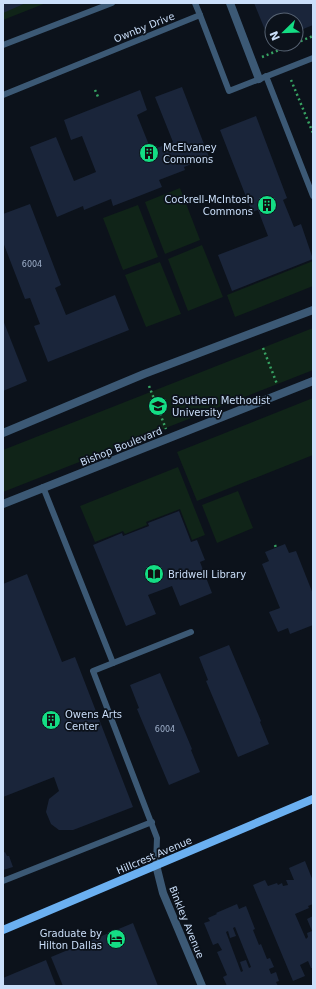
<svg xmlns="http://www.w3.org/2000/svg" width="316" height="989" font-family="'DejaVu Sans',sans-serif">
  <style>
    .green { fill: #102418 }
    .building { fill: #1a253a; fill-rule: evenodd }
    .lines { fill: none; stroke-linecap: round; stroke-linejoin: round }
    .path { stroke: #37a262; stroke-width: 2.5; stroke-dasharray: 2 3; stroke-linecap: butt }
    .lane { stroke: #3c5975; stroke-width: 6 }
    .street { stroke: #3c5975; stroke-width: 8 }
    .secondary { stroke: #6bb0f1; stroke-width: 8 }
    .labels { text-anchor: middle; stroke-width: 3.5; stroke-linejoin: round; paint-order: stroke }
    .number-label { font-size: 8px; fill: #9fb0ca }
    .street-label { font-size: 10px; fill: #cbdffa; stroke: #0c121b }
    .poi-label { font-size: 10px; fill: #cbdffa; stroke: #0c121b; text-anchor: start }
  </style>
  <rect width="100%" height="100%" fill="#0c121b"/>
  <g class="green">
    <path d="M3,3H46L3,20Z"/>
    <path d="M180,188L200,240L165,254L145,202Z"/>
    <path d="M138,205L158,257L123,270L103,218Z"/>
    <path d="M202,245L223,297L188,311L168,259Z"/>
    <path d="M313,261V286L235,317L227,295Z"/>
    <path d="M160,262L181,314L146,327L125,275Z"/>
    <path d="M313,328V370L3,492V450Z"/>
    <path d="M313,398V455L197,501L177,452Z"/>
    <path d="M178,467L205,535L192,540L180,509L146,522L147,525L125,534L123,531L95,542L80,506Z"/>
    <path d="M238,491L253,528L217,543L202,505Z"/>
  </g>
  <g class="building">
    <path d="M3,3H26L3,13Z"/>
    <path d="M254,3H313V25L296,32V20H272V41L270,42Z"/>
    <path d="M182,87L209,157L184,167L185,170L159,180L162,187L139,196L113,206L111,199L84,210L83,206L57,217L30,147L56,137L74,181L96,172L82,136L71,140L64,120L140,90L147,110L137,115L151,150L173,142L155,97Z"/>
    <path d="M256,116L287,198L283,200L294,227L301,224L313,259L232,291L218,255L268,236L258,210L252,212L220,130Z"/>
    <path d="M30,204L61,285L55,288L66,315L115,295L129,330L48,362L34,326L40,324L30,298L25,299L3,242V214Z"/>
    <path d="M3,320L27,381L3,391Z"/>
    <path d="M179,511L191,542L197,540L205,560L200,562L212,593L180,606L172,586L148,595L156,614L126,626L93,545L122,533L123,536L149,526L148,523Z"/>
    <path d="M285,544L289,553L296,551L313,594V625L290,634L288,628L278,632L269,612L280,608L262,564L269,561L265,552Z"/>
    <path d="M27,574L62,662L75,657L133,807L73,830H59L51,824L46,812L49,799L59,791L54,777L3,797V584Z"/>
    <path d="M229,645L261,721L260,722L269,744L238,757L206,681L208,680L199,657Z"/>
    <path d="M160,673L192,749L191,750L200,772L169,785L137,709L139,708L130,685Z"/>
    <path d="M5,852L7,856H9L13,867L3,870V853Z"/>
    <path d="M305,861L313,881V904L308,906L309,908L295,914L306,939L308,937L307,933L312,931L307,919L313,916V968H311L308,961L300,965L305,976L293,981L253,885L265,880L268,886L277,883L278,885L282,883L283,886L288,885L286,880H294L289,868Z"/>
    <path d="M237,904L239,909L246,906L255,929L253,930L259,945L261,944L267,959L270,958L274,967L269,969L271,974L276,972L279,981L276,982L278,986H227L223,977L227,975L217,952L222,950L218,943L213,945L204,923L210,921L208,918L217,914L216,913ZM235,927L251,967L249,968L246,960L240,962L243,971L241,972L226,932L228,931L230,938L236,936L233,928Z"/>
    <path d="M133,923L158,986H63L51,957Z"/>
    <path d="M46,960L56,986H3V978Z"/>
  </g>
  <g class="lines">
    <g class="path">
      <path d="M296,43L313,36"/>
      <path d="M262,57L294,44"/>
      <path d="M291,80L313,133"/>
      <path d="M95,90L99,99"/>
      <path d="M263,348L277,384"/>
      <path d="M149,386L166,429"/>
      <path d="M275,545L276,548"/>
    </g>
    <g class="lane">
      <path d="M195,3L200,15"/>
      <path d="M3,45L112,3"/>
      <path d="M266,76L313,196"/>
      <path d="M3,95L200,15L229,91L313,58"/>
      <path d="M43,487L113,663"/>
      <path d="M156,865L157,838L93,671L191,632"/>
      <path d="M3,881L152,822"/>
    </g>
    <g class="street">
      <path d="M230,3L259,79"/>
      <path d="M3,433L144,374L313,310"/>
      <path d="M3,504L313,381"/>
      <path d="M156,865L163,893L202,986"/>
    </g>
    <path class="secondary" d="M3,930L313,799"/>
  </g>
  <defs>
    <symbol id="building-disc" viewBox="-11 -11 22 22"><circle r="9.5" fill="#14dd84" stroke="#0c121b"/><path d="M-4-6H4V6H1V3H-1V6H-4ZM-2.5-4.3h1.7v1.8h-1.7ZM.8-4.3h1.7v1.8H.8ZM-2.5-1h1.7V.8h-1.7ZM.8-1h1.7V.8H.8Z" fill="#111"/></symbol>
    <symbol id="university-disc" viewBox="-11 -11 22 22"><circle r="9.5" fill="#14dd84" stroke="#0c121b"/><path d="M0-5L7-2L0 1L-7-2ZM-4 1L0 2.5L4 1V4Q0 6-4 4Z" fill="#111"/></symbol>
    <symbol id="library-disc" viewBox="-11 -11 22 22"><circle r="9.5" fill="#14dd84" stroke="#0c121b"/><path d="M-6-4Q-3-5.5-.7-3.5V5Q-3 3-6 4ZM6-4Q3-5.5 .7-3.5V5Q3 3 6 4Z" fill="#111"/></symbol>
    <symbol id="hotel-disc" viewBox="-11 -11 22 22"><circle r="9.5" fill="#14dd84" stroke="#0c121b"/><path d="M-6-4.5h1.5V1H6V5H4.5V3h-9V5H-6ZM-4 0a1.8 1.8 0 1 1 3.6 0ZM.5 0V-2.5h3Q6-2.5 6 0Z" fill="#111"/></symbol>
  </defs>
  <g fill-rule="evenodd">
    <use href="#building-disc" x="138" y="142" width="22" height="22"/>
    <use href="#building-disc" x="256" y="194" width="22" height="22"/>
    <use href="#university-disc" x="147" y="395" width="22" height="22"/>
    <use href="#library-disc" x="143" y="563" width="22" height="22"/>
    <use href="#building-disc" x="40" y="709" width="22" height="22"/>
    <use href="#hotel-disc" x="105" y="928" width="22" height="22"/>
  </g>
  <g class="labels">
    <g class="number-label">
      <text x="32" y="267">6004</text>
      <text x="165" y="732">6004</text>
    </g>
    <g class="street-label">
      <text transform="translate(144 27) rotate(-22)" y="4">Ownby Drive</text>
      <text transform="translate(121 446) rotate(-22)" y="4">Bishop Boulevard</text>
      <text transform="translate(154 855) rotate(-23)" y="4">Hillcrest Avenue</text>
      <text transform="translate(187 922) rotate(68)" y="4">Binkley Avenue</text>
    </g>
    <g class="poi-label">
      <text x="163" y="151">McElvaney<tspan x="163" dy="12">Commons</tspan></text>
      <text x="253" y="203" text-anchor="end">Cockrell-McIntosh<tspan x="253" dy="12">Commons</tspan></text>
      <text x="172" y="404">Southern Methodist<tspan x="172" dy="12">University</tspan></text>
      <text x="168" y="578">Bridwell Library</text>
      <text x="65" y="718">Owens Arts<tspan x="65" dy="12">Center</tspan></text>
      <text x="102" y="937" text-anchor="end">Graduate by<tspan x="102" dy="12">Hilton Dallas</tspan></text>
    </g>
  </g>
  <rect width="316" height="989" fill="none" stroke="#cbdffa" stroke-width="8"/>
  <g transform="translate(284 32) rotate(247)"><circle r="19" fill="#0c121b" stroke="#586474"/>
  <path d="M0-3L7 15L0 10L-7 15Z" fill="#14dd84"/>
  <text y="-6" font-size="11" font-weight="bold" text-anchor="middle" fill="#cbdffa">N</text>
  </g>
</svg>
